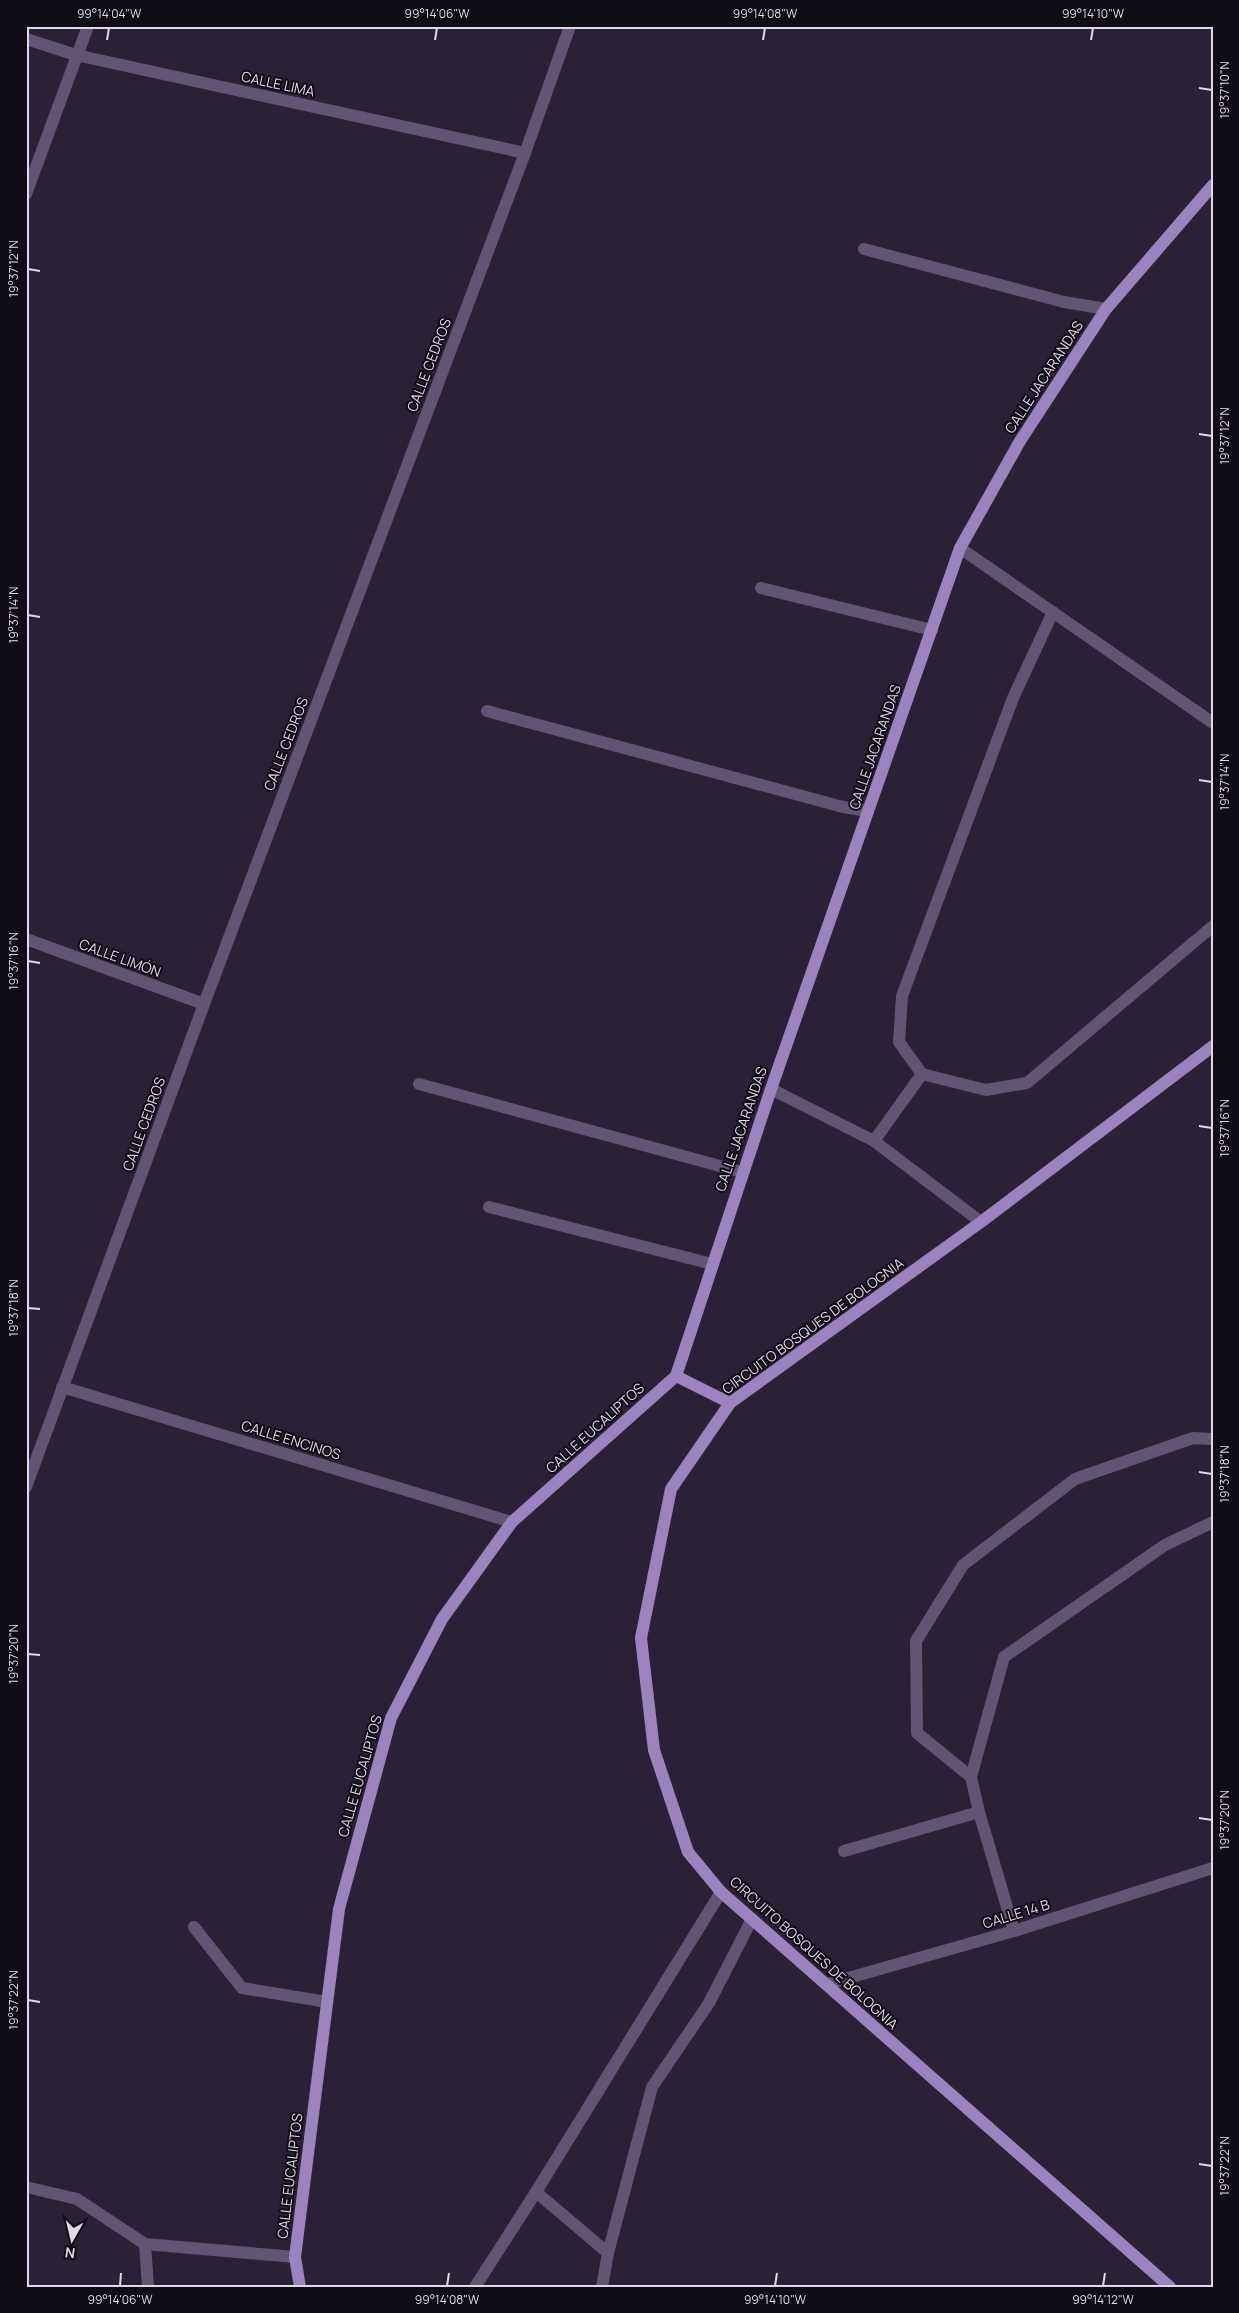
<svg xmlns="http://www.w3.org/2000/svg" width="1239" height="2313" font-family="Manrope,sans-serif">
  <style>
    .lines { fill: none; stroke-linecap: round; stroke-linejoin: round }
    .minor { stroke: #615573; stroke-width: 12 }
    .major { stroke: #9c83c0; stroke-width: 12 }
    .ticks { fill: none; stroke: #dfdae9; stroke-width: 2 }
    .labels { text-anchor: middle; stroke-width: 4; stroke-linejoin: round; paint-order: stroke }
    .street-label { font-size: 14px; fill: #dfdae9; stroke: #110d17 }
    .neatline { fill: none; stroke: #dfdae9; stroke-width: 2 }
    .ticks-label { font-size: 12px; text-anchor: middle; fill: #dfdae9 }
  </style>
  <rect width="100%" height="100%" fill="#2a2137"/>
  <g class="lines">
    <g class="minor">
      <path d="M26,39L76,55L525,153"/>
      <path d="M26,194L88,26"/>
      <path d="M864,249L1064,302L1106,309"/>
      <path d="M960,548L1213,723"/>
      <path d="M761,588L932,630"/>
      <path d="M1053,612L1013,698L902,996L899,1042L922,1074L986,1090L1027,1083L1213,926"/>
      <path d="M487,711L843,807L868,811"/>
      <path d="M26,939L204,1004"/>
      <path d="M419,1084L742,1172"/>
      <path d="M771,1089L874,1141L981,1222"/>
      <path d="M874,1141L922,1074"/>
      <path d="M489,1207L712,1264"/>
      <path d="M62,1387L512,1522"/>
      <path d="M26,1487L204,1004L525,153L570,26"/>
      <path d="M971,1777L917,1733L916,1641L963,1565L1075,1479L1193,1438L1213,1439"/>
      <path d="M844,1851L979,1812"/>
      <path d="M194,1927L242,1988L327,2002"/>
      <path d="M1014,1931L979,1812L971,1777L1004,1657L1165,1545L1213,1522"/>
      <path d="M827,1984L1014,1931L1213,1868"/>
      <path d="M26,2187L77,2199L145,2244L295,2257"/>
      <path d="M536,2192L608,2253"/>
      <path d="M145,2244L148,2287"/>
      <path d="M475,2287L536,2192L721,1892"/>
      <path d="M602,2287L608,2253L652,2087L709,2003L752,1919"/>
    </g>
    <g class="major">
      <path d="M676,1376L771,1089L960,548L1020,441L1106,309L1213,185"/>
      <path d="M676,1376L730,1403"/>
      <path d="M300,2287L295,2257L339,1909L391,1718L442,1619L512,1522L676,1376"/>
      <path d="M1170,2287L721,1892L688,1852L654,1750L641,1638L671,1489L730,1403L981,1222L1213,1046"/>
    </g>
  </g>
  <path class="ticks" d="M107,40L109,28M435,40L437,28M763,40L765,28M1091,40L1093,28M1199,88L1212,90M28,269L40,271M1199,434L1212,436M28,615L40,617M1199,780L1212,782M28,961L40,963M1199,1126L1212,1128M28,1308L40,1309M1199,1472L1212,1474M28,1654L40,1655M1199,1818L1212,1820M28,2000L40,2002M1199,2164L1212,2166M120,2286L121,2273M447,2286L449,2273M775,2286L777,2273M1103,2286L1105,2273"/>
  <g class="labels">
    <g class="street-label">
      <text transform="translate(278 84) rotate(12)" y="5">CALLE LIMA</text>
      <text transform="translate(429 365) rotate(-69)" y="5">CALLE CEDROS</text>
      <text transform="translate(1044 377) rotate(-57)" y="5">CALLE JACARANDAS</text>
      <text transform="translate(286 744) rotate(-69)" y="5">CALLE CEDROS</text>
      <text transform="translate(875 747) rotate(-71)" y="5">CALLE JACARANDAS</text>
      <text transform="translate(120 958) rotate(20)" y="5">CALLE LIMÓN</text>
      <text transform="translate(144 1124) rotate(-70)" y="5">CALLE CEDROS</text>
      <text transform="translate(741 1129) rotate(-71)" y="5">CALLE JACARANDAS</text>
      <text transform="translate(813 1326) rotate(-36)" y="5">CIRCUITO BOSQUES DE BOLOGNIA</text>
      <text transform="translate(595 1428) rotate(-42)" y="5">CALLE EUCALIPTOS</text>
      <text transform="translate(291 1440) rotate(17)" y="5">CALLE ENCINOS</text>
      <text transform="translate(360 1776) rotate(-74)" y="5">CALLE EUCALIPTOS</text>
      <text transform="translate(1016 1914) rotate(-17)" y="5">CALLE 14 B</text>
      <text transform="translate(814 1953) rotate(42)" y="5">CIRCUITO BOSQUES DE BOLOGNIA</text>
      <text transform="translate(290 2176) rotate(-83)" y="5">CALLE EUCALIPTOS</text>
    </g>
  </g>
  <rect width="1239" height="2313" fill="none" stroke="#110d17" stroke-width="55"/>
  <g transform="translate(72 2240) rotate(188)" stroke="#110d17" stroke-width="4" paint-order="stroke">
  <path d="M0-4L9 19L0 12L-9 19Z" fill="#dfdae9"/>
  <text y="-8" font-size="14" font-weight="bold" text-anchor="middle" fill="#dfdae9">N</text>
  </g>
  <rect x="28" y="28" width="1184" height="2258" class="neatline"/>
  <g class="ticks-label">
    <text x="109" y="18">99°14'04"W</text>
    <text x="437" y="18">99°14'06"W</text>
    <text x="765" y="18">99°14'08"W</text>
    <text x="1093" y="18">99°14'10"W</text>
    <text transform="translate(1225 90) rotate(-90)" y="4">19°37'10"N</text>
    <text transform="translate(14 269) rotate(-90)" y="4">19°37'12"N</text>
    <text transform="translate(1225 436) rotate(-90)" y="4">19°37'12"N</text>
    <text transform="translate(14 615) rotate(-90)" y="4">19°37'14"N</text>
    <text transform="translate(1225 782) rotate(-90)" y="4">19°37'14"N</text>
    <text transform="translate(14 961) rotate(-90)" y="4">19°37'16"N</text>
    <text transform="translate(1225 1128) rotate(-90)" y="4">19°37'16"N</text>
    <text transform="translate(14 1308) rotate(-90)" y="4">19°37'18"N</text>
    <text transform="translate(1225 1474) rotate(-90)" y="4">19°37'18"N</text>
    <text transform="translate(14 1654) rotate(-90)" y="4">19°37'20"N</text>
    <text transform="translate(1225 1820) rotate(-90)" y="4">19°37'20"N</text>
    <text transform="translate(14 2000) rotate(-90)" y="4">19°37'22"N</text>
    <text transform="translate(1225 2166) rotate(-90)" y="4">19°37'22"N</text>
    <text x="120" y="2304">99°14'06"W</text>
    <text x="447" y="2304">99°14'08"W</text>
    <text x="775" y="2304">99°14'10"W</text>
    <text x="1103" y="2304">99°14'12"W</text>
  </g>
</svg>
